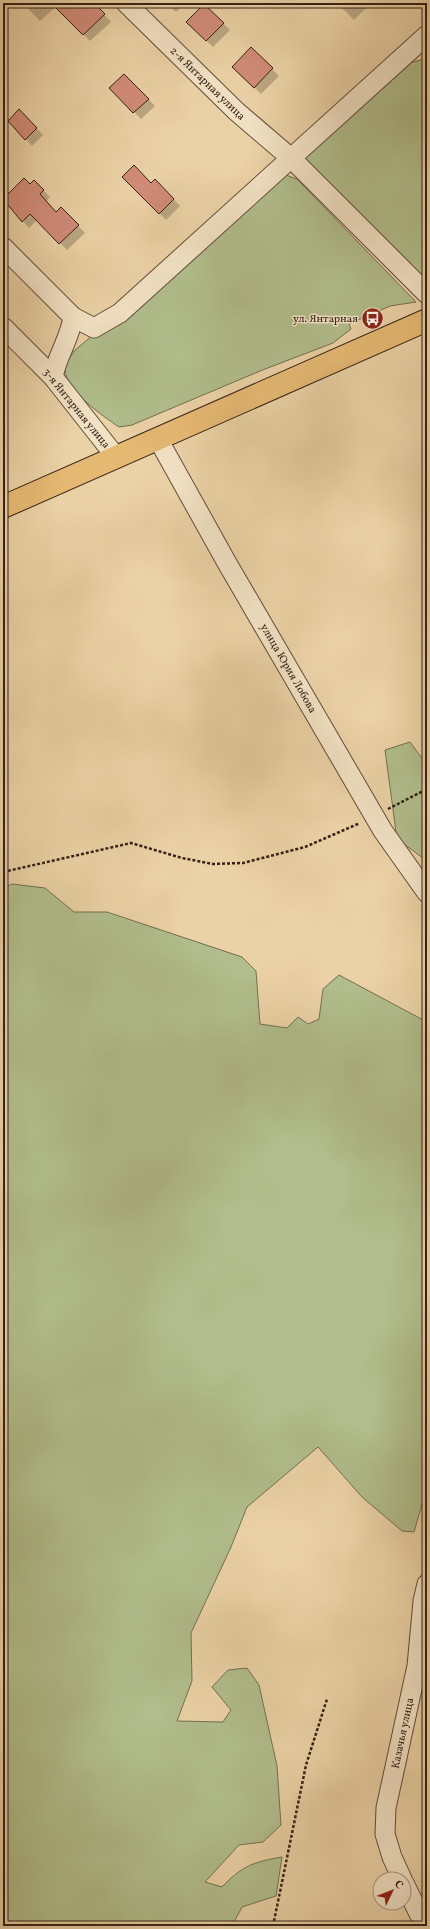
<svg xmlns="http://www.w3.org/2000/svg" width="430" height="1929" font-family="Vollkorn,serif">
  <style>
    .green { fill: #b1bd8c; stroke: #736f52 }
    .shadow { fill: #0003 }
    .building { fill: #d28c79; stroke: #352117 }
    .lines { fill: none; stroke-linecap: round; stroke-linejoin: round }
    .minor-casing { stroke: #624d3b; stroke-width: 21 }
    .major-casing { stroke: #352117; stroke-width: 24 }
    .path { stroke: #352117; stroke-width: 2.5; stroke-dasharray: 3 2; stroke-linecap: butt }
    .minor { stroke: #f2e2c5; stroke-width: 19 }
    .major { stroke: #e6b973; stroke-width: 22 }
    .labels { text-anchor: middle; stroke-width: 3; stroke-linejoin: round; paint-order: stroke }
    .street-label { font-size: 11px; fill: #352117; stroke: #f2e2c5 }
    .poi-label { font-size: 11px; fill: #352117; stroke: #f2e2c5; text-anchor: end }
  </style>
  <rect width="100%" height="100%" fill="#ebd2a6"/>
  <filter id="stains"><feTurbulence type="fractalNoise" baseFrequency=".005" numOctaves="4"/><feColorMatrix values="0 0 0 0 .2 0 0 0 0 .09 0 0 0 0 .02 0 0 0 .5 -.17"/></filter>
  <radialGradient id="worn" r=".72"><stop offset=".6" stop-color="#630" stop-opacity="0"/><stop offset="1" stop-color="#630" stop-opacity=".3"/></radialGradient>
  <g class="green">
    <path d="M427,58V285L302,159L410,63Z"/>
    <path d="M283,174L297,179L416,302L390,306L349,324L351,329L333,343L260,371L132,425L119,427C103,416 66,391 65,370C65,365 71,356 74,351Z"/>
    <path d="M410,742L427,765V861L397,839L385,750Z"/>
    <path d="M12,884L45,888L74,912H107L242,957L256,971L260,1024L287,1028L298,1017L308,1024L319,1019L323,989L339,975L427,1022V1487L414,1532L402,1531L362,1497L318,1447L247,1507L231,1547L191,1633L192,1681L177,1721L223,1722L231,1710L212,1687L228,1670L247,1668L259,1685L277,1766L281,1825L263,1842L239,1845L205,1882L222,1887C242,1866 253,1862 282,1857L276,1896L242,1907L232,1926H182L172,1922L170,1926H3V888Z"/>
  </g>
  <g class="shadow">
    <path d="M23,3H60L40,21Z"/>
    <path d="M73,3H93L111,22L90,41L63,13Z"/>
    <path d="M166,3H185L176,12Z"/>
    <path d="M337,3H371L354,20Z"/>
    <path d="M204,5L230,30L213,47L187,22Z"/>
    <path d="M251,48L279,76L261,94L233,67Z"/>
    <path d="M124,75L155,106L141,119L111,88Z"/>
    <path d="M26,117L43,135L32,146L10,121Z"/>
    <path d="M124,177L151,184L155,180L180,206L166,220Z"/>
    <path d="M34,181L50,197L46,202L56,213L61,208L85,233L67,250L37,220L29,228L23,221L30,186Z"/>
  </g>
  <g class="building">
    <path d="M51,3H94L105,14L83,35Z"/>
    <path d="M204,4L224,23L206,41L186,22Z"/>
    <path d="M251,47L273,68L254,88L232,67Z"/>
    <path d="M124,74L149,99L133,113L109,88Z"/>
    <path d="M19,109L37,128L25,140L8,121Z"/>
    <path d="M134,165L151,183L155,179L174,199L159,214L122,177Z"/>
    <path d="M24,178L30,184L34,180L44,190L40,194L56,212L61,207L79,225L59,244L30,214L22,222L3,199Z"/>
  </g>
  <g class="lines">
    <defs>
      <g id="minor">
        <path d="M126,3L236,111L292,159L427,294"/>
        <path d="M3,247L73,317L94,328L120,313L427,35"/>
        <path d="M3,327L53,377L116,457"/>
        <path d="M53,377C57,355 70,339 73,317"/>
        <path d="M158,439L227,563L383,831L427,893"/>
        <path d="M402,1879L392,1857L385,1834L386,1808L417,1666L423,1601L427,1584"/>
        <path d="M404,1883L425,1926"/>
      </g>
      <path id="major" d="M3,507L427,320"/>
    </defs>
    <use href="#minor" class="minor-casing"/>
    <use href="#major" class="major-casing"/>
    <g class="path">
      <path d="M388,809L427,789"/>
      <path d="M3,872L131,843L182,858L213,864L243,863L305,847L360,823"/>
      <path d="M273,1926L306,1765L327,1699"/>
    </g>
    <use href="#minor" class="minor"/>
    <use href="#major" class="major"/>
  </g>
  <defs>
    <symbol id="bus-disc" viewBox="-11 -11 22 22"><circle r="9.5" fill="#8f2418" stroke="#f2e2c5"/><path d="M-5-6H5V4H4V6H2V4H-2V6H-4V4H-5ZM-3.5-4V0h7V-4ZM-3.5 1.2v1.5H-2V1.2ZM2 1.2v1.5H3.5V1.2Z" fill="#fff"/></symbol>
  </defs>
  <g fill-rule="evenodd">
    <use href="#bus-disc" x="360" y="306" width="25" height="25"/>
  </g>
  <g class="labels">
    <g class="street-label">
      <text transform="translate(208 83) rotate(44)" y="4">2-я Янтарная улица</text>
      <text transform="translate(77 408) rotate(51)" y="4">3-я Янтарная улица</text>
      <text transform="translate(289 668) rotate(60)" y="4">улица Юрия Лобова</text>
      <text transform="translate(402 1733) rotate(-78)" y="4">Казачья улица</text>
    </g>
    <g class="poi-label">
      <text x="358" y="322">ул. Янтарная</text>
    </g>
  </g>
  <rect width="430" height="1929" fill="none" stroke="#ebd2a6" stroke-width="16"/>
  <rect x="4" y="4" width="422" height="1921" fill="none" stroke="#352117" stroke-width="2"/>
  <rect x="8" y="8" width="414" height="1913" fill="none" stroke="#352117"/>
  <g transform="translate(392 1891) rotate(47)"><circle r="19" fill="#f2e2c5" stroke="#a6957f"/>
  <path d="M0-3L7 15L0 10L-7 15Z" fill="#8f2418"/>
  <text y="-6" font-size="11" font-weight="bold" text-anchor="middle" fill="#352117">С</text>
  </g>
  <rect width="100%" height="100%" filter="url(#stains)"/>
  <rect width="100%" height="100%" fill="url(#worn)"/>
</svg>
